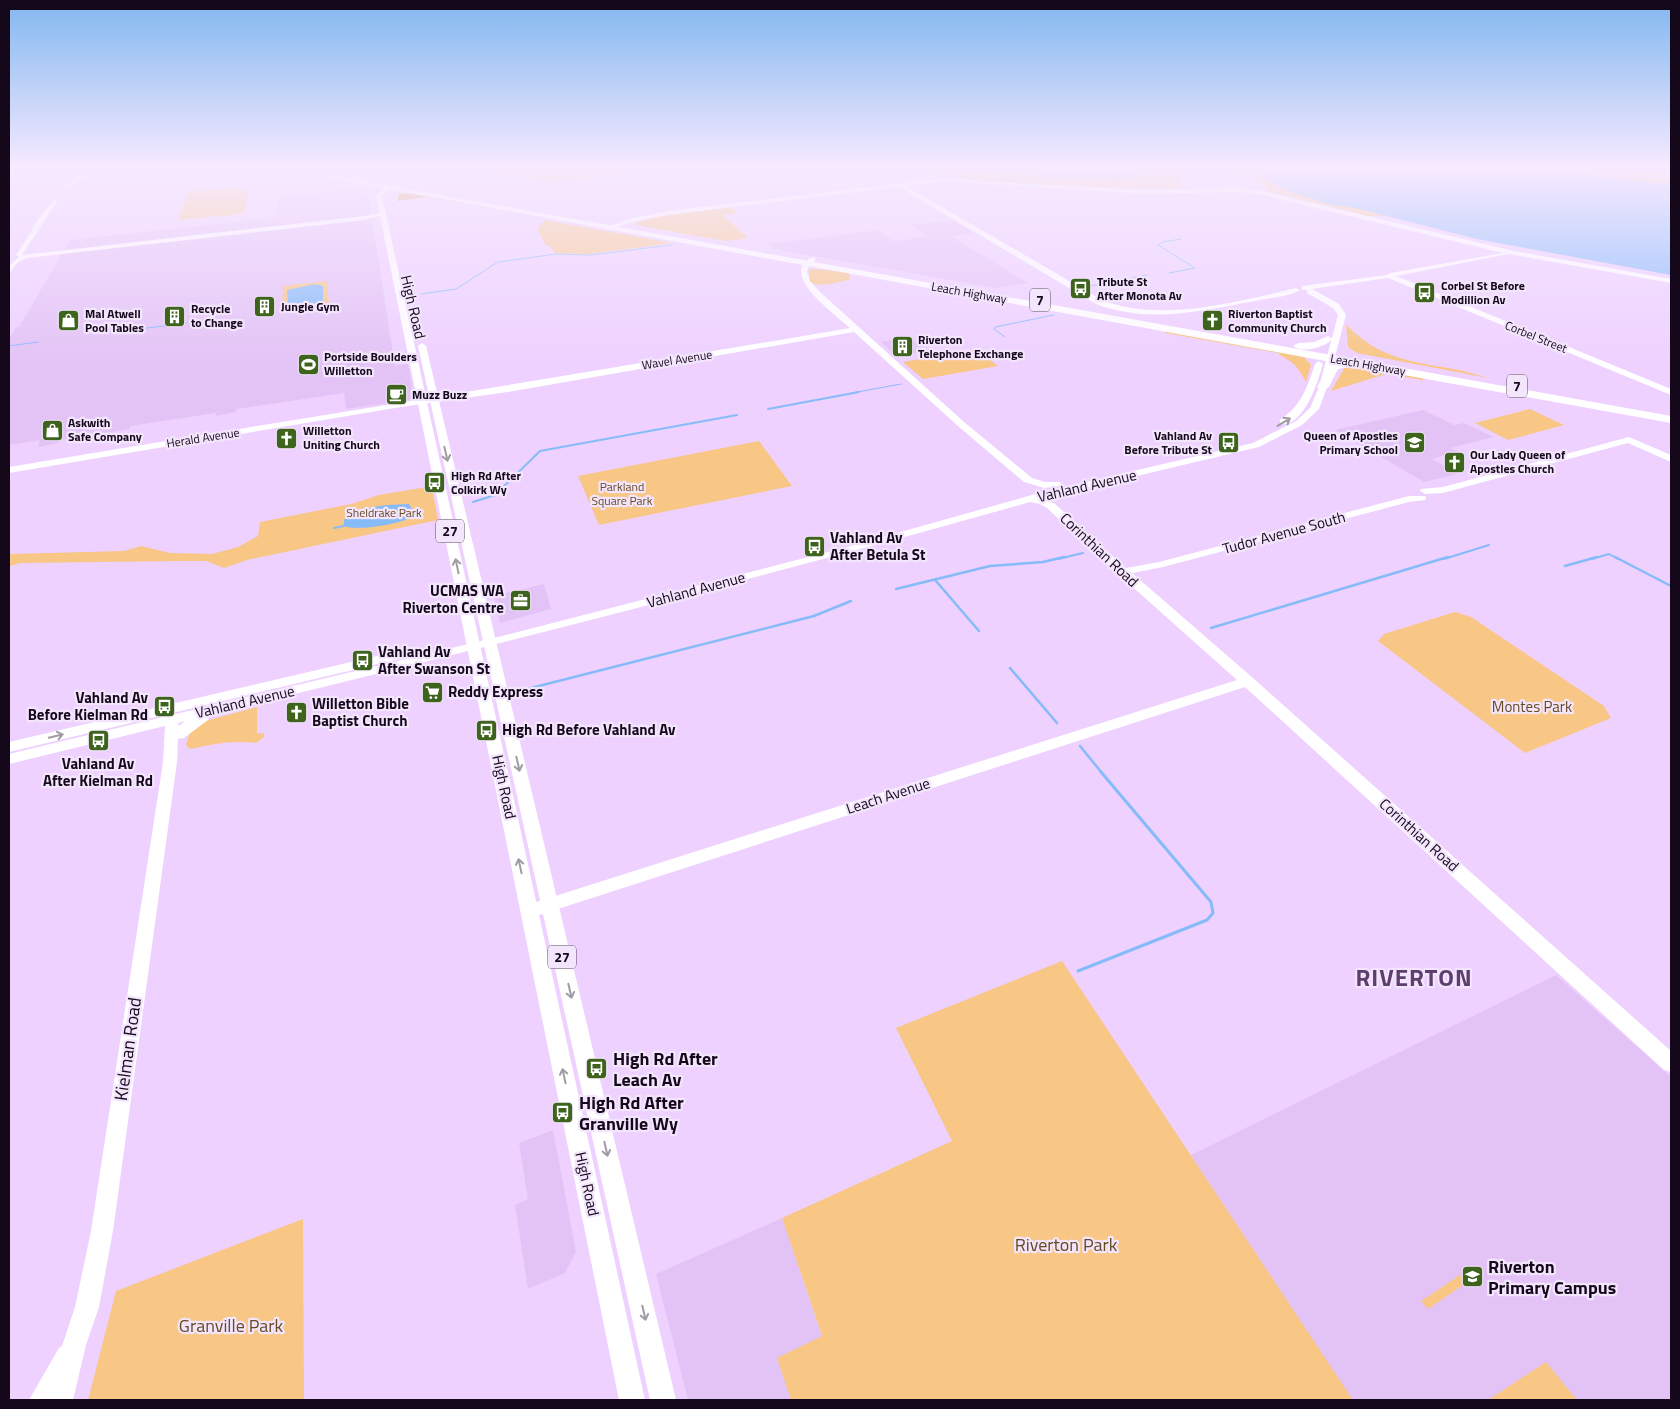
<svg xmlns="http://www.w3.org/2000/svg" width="1680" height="1409" font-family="'Titillium Web',sans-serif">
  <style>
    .built { fill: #e3c3f6 }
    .green { fill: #f8c685 }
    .forest { fill: #d29230 }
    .water { fill: #86bbfa }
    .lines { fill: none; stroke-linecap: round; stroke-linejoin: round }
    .stream-far3 { stroke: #86bbfa; stroke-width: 1 }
    .stream-far2 { stroke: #86bbfa; stroke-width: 2 }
    .stream-far1 { stroke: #86bbfa; stroke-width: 2.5 }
    .stream { stroke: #86bbfa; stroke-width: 3 }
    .secondary { fill: #fff; fill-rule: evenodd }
    .primary { fill: #fff; fill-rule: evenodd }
    .highway { fill: #fff; fill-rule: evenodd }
    .oneway { stroke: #a19ca4 }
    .labels { text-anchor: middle; stroke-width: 4.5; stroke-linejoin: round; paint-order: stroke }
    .far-poi-label { font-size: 12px; font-weight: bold; fill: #15081b; stroke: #f3e5fc; text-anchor: start }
    .far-street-label { font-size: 12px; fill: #15081b; stroke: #f3e5fc }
    .far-park-label { font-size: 12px; fill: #654a24; stroke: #f3e5fc }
    .shield { fill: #f3e5fc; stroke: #584a5e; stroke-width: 1 }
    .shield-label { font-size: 14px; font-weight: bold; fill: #15081b }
    .street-label { font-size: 15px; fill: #15081b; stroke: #f3e5fc }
    .poi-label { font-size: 15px; font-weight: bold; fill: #15081b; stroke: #f3e5fc; text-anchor: start }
    .park-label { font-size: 15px; fill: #654a24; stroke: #f3e5fc }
    .near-street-label { font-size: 18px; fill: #15081b; stroke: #f3e5fc }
    .near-poi-label { font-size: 18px; font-weight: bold; fill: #15081b; stroke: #f3e5fc; text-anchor: start }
    .near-park-label { font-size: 18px; fill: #654a24; stroke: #f3e5fc }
    .near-district-label { font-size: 24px; font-weight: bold; letter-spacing: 1px; fill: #5e3e6e; stroke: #f3e5fc }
  </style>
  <rect width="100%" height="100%" fill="#eed1ff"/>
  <g class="built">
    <path d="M360,189L369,200L395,366L408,364L414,397L409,400L346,409L344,393L237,409L236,412L216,416V413L130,426L129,429L60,440L58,443L38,447L40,440L9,445V339L16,327H19L70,240L274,218L279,197Z"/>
    <path d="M953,220L975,233L953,236L948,234L1028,283L996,288L774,249L768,244L877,230L894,241L938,235L928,236L911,225Z"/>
    <path d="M910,337L927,351L897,357L881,342Z"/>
    <path d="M1423,410L1454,425L1464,423L1493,437L1451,448L1458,452L1432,459L1458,474L1424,482L1335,430Z"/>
    <path d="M544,584L551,609L500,623L494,596Z"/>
    <path d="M1556,975L1671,1077V1400H1353L1191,1155Z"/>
    <path d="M553,1130L576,1252L565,1273L528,1289L515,1205L528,1199L519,1143Z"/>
    <path d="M782,1218L822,1337L778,1358L791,1400H688L656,1274Z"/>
  </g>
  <g class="green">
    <path d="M464,166H618L626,174L550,182L471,170Z"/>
    <path d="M914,166L1046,175L1043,176L1054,177L1131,178L1153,166H1245L1261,173L1267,180L1328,204L1355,208L1386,216H1367L1271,192L1251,176L1242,173L1205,169L1184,173L1178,188C1130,189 1082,187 1034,184C992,181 953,181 914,166Z"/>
    <path d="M1562,166H1614L1671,175V183H1652L1567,172Z"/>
    <path d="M231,188L248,191L245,211L239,214L178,220L188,192Z"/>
    <path d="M731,207L737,213L723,215L748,238L725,241L636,225L638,222L655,217Z"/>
    <path d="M545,220L672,243L588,254L555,253L551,247L546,245L537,229Z"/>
    <path d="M815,269L847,272L850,276L849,280C837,282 820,288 810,282L809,270Z"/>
    <path d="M327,281L329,305L282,312L283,286Z"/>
    <path d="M1346,324C1388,370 1436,360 1488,378L1357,353L1348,347Z"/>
    <path d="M1167,329L1301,354L1311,365L1306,382C1302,375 1296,364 1288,360C1284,357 1282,357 1278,353L1165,333Z"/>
    <path d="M976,349L998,366L923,379L903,362Z"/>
    <path d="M1353,365L1423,377V380L1386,374L1331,391L1345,367Z"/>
    <path d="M1530,409L1564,425L1508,440L1475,423Z"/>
    <path d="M759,441L792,486L599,525L578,476Z"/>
    <path d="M427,487L433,493L438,520L247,560L224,568L206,561H182L21,563L9,566V554L124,551L141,546L170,553L212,554L238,547L258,536L260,522L351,504L379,495Z"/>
    <path d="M1455,612L1471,617L1604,706L1611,718L1525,753L1378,641L1384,634Z"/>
    <path d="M257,707V734L264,733V737L256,743C233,740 213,744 190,749L186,745L190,731L205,721Z"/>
    <path d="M1062,961L1353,1400H791L777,1358L822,1336L782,1218L952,1141L896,1028Z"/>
    <path d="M303,1219L304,1400H88L116,1291Z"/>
    <path d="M1466,1271L1472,1279L1428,1309L1421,1301Z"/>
    <path d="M1546,1362L1577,1400H1488Z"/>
  </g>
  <path class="forest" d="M405,193L422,196L544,217L426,197L397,201L399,194Z"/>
  <g class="water">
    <path d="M926,166H1153L1131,178L1116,179L1047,177L1043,175Z"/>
    <path d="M1245,166H1562L1567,172L1652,183H1671V275L1477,239L1355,208L1328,204L1283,189L1267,180L1261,173Z"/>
    <path d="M315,284L323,286V301C314,307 298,310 288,305L287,290Z"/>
    <path d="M409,504L413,511C411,514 408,518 405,520C392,525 356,531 344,526V520C360,505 389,505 409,504Z"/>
  </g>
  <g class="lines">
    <g class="stream-far3">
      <path d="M1169,273L1195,268L1158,245L1163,242L1181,239"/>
      <path d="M1085,287L1147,275"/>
      <path d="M421,294L456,289L498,262L556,254L590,255L671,245"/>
      <path d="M116,332L187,323"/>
      <path d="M1005,337L994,329L995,327L1054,315"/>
      <path d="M9,346L38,342"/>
      <path d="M852,393L901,384"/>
    </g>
    <g class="stream-far2">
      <path d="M768,409L859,392"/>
      <path d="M473,502L495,495L540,451L737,415"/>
      <path d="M334,528L344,526"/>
      <path d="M1058,559L1083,553"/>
      <path d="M1444,559L1489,545"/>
      <path d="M1592,559L1609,554L1618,559"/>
    </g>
    <g class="stream-far1">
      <path d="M1615,557L1671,586"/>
      <path d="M1565,566L1597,557"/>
      <path d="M936,581L979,631"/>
      <path d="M896,589L990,566L1043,562L1064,557"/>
      <path d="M1211,628L1448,557"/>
      <path d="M1010,668L1057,723"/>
      <path d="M523,690L814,616L851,601"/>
      <path d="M1080,746L1102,773"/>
    </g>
    <path class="stream" d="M1078,971L1207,920L1213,913L1211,902L1101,772"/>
    <g class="secondary">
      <path d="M91,166H96L92,173L66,188H62V186L88,171Z"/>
      <path d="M904,166H911L943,179L1142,190L1239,188L1258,190L1514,251L1671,279V283L1509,254L1396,276L1671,389V395L1388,278L1312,289L1339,304L1346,315L1327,387L1319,409L1302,425L1259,447L1044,498L1055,504L1126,568L1159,562L1409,496H1425L1426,498L1425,500L1409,502L1163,567L1132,573L1253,678L1671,1051V1072L1664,1070L1245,687L530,918L524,916L521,911L524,906L530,904L1237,680L1118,574L1047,508L1040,504L1030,502C758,579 484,648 209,715L208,720L184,738L178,739L177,762L113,1231L99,1307L86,1345L73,1400H29L59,1348L62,1346L75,1307L91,1231L163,762L165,726L9,764V754L506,635L851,546L1039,493L1253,443L1296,421L1310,408L1319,387L1338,315L1333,308L1307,293V290H1302V286L1387,275L1390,273L1503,253L1258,194L1239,192L1142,194L943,181L906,186L1102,300C1160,323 1236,302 1296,288L1300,290C1289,297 1268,298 1255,301C1201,311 1149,324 1096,304L899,187L668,215L632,222L608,230L605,228L629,219L668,211L935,179ZM185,721L179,726L178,723Z"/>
      <path d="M55,198L58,200L22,255L364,216L384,212L387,214L364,220L27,258L18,262L11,271L9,272V266L19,257L16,255L33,229L32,227Z"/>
      <path d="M813,257L816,259L808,268L807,272L810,281L820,292L964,422L1032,478L1045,482H1060L1061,484L1060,486L1044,488L1024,482L958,426L854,332L508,392L401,407L9,473V467C289,420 570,376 850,328C836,315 776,273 813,257Z"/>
      <path d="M1319,361L1323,364C1318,381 1304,428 1280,424V420C1301,406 1307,388 1315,364Z"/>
      <path d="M1629,437L1671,455V462L1628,443L1443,493L1425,494L1420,491L1421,489L1443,487Z"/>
      <path d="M415,647L420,648L421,651L420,654L9,752V742Z"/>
    </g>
    <g class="primary">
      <path d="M397,184L399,187L385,192L382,196L645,1400H619L376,196L381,190Z"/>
      <path d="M422,343L426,346L676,1400H650L418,346Z"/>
    </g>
    <g class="highway">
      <path d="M264,166H280L1671,416V423L1354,366L1338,369L1329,387L1323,390L1317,387L1330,364L1336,363Z"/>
      <path d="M1328,336L1333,339C1325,347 1303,354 1293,346L1298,343L1314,342Z"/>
    </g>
  </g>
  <defs><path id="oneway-shaft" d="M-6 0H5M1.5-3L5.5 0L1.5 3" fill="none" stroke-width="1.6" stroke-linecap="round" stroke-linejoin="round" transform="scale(1.25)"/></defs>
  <g class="oneway">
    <use href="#oneway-shaft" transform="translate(1284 422) rotate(-31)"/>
    <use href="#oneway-shaft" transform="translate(446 454) rotate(77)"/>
    <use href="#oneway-shaft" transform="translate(457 566) rotate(-102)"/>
    <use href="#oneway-shaft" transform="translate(56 736) rotate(-14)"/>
    <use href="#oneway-shaft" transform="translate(518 764) rotate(77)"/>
    <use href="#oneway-shaft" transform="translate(520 866) rotate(-102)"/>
    <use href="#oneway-shaft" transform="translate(570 991) rotate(77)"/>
    <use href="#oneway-shaft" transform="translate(564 1076) rotate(-102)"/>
    <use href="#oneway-shaft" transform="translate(606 1149) rotate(77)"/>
    <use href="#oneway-shaft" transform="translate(644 1313) rotate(77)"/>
  </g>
  <linearGradient id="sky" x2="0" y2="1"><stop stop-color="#81b7ef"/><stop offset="0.46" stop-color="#f7eaff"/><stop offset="1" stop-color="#f7eaff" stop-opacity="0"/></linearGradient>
  <rect width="1680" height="364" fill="url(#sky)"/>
  <defs>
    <symbol id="bus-square" viewBox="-11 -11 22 22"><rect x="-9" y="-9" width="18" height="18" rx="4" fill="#3d631c" stroke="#f3e5fc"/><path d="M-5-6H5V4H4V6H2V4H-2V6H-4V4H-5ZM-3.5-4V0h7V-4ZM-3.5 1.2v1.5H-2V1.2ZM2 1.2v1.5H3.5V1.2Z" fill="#fff"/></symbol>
    <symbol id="building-square" viewBox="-11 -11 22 22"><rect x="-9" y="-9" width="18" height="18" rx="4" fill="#3d631c" stroke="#f3e5fc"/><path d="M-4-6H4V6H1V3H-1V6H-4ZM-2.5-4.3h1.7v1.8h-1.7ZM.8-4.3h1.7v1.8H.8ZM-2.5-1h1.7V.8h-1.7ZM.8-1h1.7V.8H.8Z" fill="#fff"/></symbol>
    <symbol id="shop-square" viewBox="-11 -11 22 22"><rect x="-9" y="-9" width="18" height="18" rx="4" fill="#3d631c" stroke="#f3e5fc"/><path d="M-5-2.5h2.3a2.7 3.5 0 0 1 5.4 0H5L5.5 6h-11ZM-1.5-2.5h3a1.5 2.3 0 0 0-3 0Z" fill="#fff"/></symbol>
    <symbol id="church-square" viewBox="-11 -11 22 22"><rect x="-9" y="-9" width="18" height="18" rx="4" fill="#3d631c" stroke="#f3e5fc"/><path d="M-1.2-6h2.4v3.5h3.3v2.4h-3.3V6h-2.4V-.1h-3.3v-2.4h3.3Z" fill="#fff"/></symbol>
    <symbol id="stadium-square" viewBox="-11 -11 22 22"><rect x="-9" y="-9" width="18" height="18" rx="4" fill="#3d631c" stroke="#f3e5fc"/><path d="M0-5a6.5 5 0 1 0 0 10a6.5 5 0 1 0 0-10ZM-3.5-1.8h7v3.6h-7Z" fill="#fff"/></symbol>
    <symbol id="cafe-square" viewBox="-11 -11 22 22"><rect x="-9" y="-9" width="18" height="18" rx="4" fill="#3d631c" stroke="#f3e5fc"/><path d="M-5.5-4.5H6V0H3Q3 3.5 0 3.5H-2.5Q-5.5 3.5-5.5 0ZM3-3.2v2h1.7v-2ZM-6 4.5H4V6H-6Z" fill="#fff"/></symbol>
    <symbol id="school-square" viewBox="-11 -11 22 22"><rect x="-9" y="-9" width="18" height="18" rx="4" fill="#3d631c" stroke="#f3e5fc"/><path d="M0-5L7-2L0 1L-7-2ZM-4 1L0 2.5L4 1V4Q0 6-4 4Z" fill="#fff"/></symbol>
    <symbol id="office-square" viewBox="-11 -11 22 22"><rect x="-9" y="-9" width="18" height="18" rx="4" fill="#3d631c" stroke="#f3e5fc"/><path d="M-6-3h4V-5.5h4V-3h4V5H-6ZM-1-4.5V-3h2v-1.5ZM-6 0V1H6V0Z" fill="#fff"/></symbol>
    <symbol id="supermarket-square" viewBox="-11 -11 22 22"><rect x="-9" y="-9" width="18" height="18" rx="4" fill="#3d631c" stroke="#f3e5fc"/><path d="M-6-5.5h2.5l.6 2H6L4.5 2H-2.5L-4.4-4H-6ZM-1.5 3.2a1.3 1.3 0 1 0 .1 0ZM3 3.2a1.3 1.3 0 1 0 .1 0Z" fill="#fff"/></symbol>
  </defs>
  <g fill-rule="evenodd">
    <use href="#bus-square" x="1068" y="276" width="25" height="25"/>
    <use href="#bus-square" x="1412" y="280" width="25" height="25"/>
    <use href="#building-square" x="252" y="294" width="25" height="25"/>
    <use href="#building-square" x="162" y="304" width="25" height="25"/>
    <use href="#shop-square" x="56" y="308" width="25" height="25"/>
    <use href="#church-square" x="1200" y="308" width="25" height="25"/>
    <use href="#building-square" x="890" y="334" width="25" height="25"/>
    <use href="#stadium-square" x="296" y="352" width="25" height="25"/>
    <use href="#cafe-square" x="384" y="382" width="25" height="25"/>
    <use href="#shop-square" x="40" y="418" width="25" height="25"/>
    <use href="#church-square" x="274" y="426" width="25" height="25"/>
    <use href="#bus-square" x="1216" y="430" width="25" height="25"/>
    <use href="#school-square" x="1402" y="430" width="25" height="25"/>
    <use href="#church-square" x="1442" y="450" width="25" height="25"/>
    <use href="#bus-square" x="422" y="470" width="25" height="25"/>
    <use href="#bus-square" x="802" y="534" width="25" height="25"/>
    <use href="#office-square" x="508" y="588" width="25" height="25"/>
    <use href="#bus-square" x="350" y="648" width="25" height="25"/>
    <use href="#supermarket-square" x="420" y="680" width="25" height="25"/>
    <use href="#bus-square" x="152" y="694" width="25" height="25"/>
    <use href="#church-square" x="284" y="700" width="25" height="25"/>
    <use href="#bus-square" x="474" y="718" width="25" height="25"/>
    <use href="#bus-square" x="86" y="728" width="25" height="25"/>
    <use href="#bus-square" x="584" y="1056" width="25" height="25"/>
    <use href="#bus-square" x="550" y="1100" width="25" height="25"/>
    <use href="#school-square" x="1460" y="1264" width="25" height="25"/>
  </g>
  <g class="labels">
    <g class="far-poi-label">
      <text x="1097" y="286">Tribute St<tspan x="1097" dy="14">After Monota Av</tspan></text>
      <text x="1441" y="290">Corbel St Before<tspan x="1441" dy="14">Modillion Av</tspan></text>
      <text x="281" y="311">Jungle Gym</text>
      <text x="191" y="313">Recycle<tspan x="191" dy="14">to Change</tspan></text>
      <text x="85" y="318">Mal Atwell<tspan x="85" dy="14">Pool Tables</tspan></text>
      <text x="1228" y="318">Riverton Baptist<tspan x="1228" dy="14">Community Church</tspan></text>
      <text x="918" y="344">Riverton<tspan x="918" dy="14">Telephone Exchange</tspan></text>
      <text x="324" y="361">Portside Boulders<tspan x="324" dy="14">Willetton</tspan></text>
      <text x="412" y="399">Muzz Buzz</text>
      <text x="68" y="427">Askwith<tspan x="68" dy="14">Safe Company</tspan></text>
      <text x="303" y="435">Willetton<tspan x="303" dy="14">Uniting Church</tspan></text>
      <text x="1212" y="440" text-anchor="end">Vahland Av<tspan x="1212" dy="14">Before Tribute St</tspan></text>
      <text x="1398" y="440" text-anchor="end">Queen of Apostles<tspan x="1398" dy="14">Primary School</tspan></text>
      <text x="1470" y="459">Our Lady Queen of<tspan x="1470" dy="14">Apostles Church</tspan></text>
      <text x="451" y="480">High Rd After<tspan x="451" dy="14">Colkirk Wy</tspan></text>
    </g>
    <g class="far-street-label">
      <text transform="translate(969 293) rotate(10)" y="4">Leach Highway</text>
      <text transform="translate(1536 337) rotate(22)" y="4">Corbel Street</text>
      <text transform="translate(677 360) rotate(-9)" y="4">Wavel Avenue</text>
      <text transform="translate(1368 365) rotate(10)" y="4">Leach Highway</text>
      <text transform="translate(203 438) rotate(-9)" y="4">Herald Avenue</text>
    </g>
    <g class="far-park-label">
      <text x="622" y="491">Parkland<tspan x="622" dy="14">Square Park</tspan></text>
      <text x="384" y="517">Sheldrake Park</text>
    </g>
    <g class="shield">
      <rect x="1030" y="288.5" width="20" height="23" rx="4"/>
      <rect x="1507" y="374.5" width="20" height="23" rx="4"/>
      <rect x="436" y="519.5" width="28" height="23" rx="4"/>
      <rect x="548" y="945.5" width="28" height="23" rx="4"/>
    </g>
    <g class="shield-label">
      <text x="1040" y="305">7</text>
      <text x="1517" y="391">7</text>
      <text x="450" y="536">27</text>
      <text x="562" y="962">27</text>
    </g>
    <g class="street-label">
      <text transform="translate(413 307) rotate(77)" y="5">High Road</text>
      <text transform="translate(1087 486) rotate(-13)" y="5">Vahland Avenue</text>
      <text transform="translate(1284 533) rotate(-15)" y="5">Tudor Avenue South</text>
      <text transform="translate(1099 550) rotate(43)" y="5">Corinthian Road</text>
      <text transform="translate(696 590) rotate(-15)" y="5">Vahland Avenue</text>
      <text transform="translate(245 702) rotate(-13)" y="5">Vahland Avenue</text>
      <text transform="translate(504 787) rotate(78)" y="5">High Road</text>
      <text transform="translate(888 796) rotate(-18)" y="5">Leach Avenue</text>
      <text transform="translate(1419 835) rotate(42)" y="5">Corinthian Road</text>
      <text transform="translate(587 1184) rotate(78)" y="5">High Road</text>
    </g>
    <g class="poi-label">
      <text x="830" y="543">Vahland Av<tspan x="830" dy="17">After Betula St</tspan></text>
      <text x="504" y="596" text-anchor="end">UCMAS WA<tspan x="504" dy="17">Riverton Centre</tspan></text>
      <text x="378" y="657">Vahland Av<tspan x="378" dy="17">After Swanson St</tspan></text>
      <text x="448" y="697">Reddy Express</text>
      <text x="148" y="703" text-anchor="end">Vahland Av<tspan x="148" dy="17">Before Kielman Rd</tspan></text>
      <text x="312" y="709">Willetton Bible<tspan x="312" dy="17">Baptist Church</tspan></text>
      <text x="502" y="735">High Rd Before Vahland Av</text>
      <text x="98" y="769" text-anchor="middle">Vahland Av<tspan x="98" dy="17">After Kielman Rd</tspan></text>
    </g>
    <g class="park-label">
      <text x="1532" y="712">Montes Park</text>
    </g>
    <g class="near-street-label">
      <text transform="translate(128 1049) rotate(-82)" y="6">Kielman Road</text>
    </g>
    <g class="near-poi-label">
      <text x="613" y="1065">High Rd After<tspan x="613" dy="21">Leach Av</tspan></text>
      <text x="579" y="1109">High Rd After<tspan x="579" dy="21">Granville Wy</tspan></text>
      <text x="1488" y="1273">Riverton<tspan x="1488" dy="21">Primary Campus</tspan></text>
    </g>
    <g class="near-park-label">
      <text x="1066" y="1251">Riverton Park</text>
      <text x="231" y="1332">Granville Park</text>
    </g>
    <g class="near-district-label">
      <text x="1414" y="986">RIVERTON</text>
    </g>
  </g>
  <rect width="1680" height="1409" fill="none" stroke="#15081b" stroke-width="20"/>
</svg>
